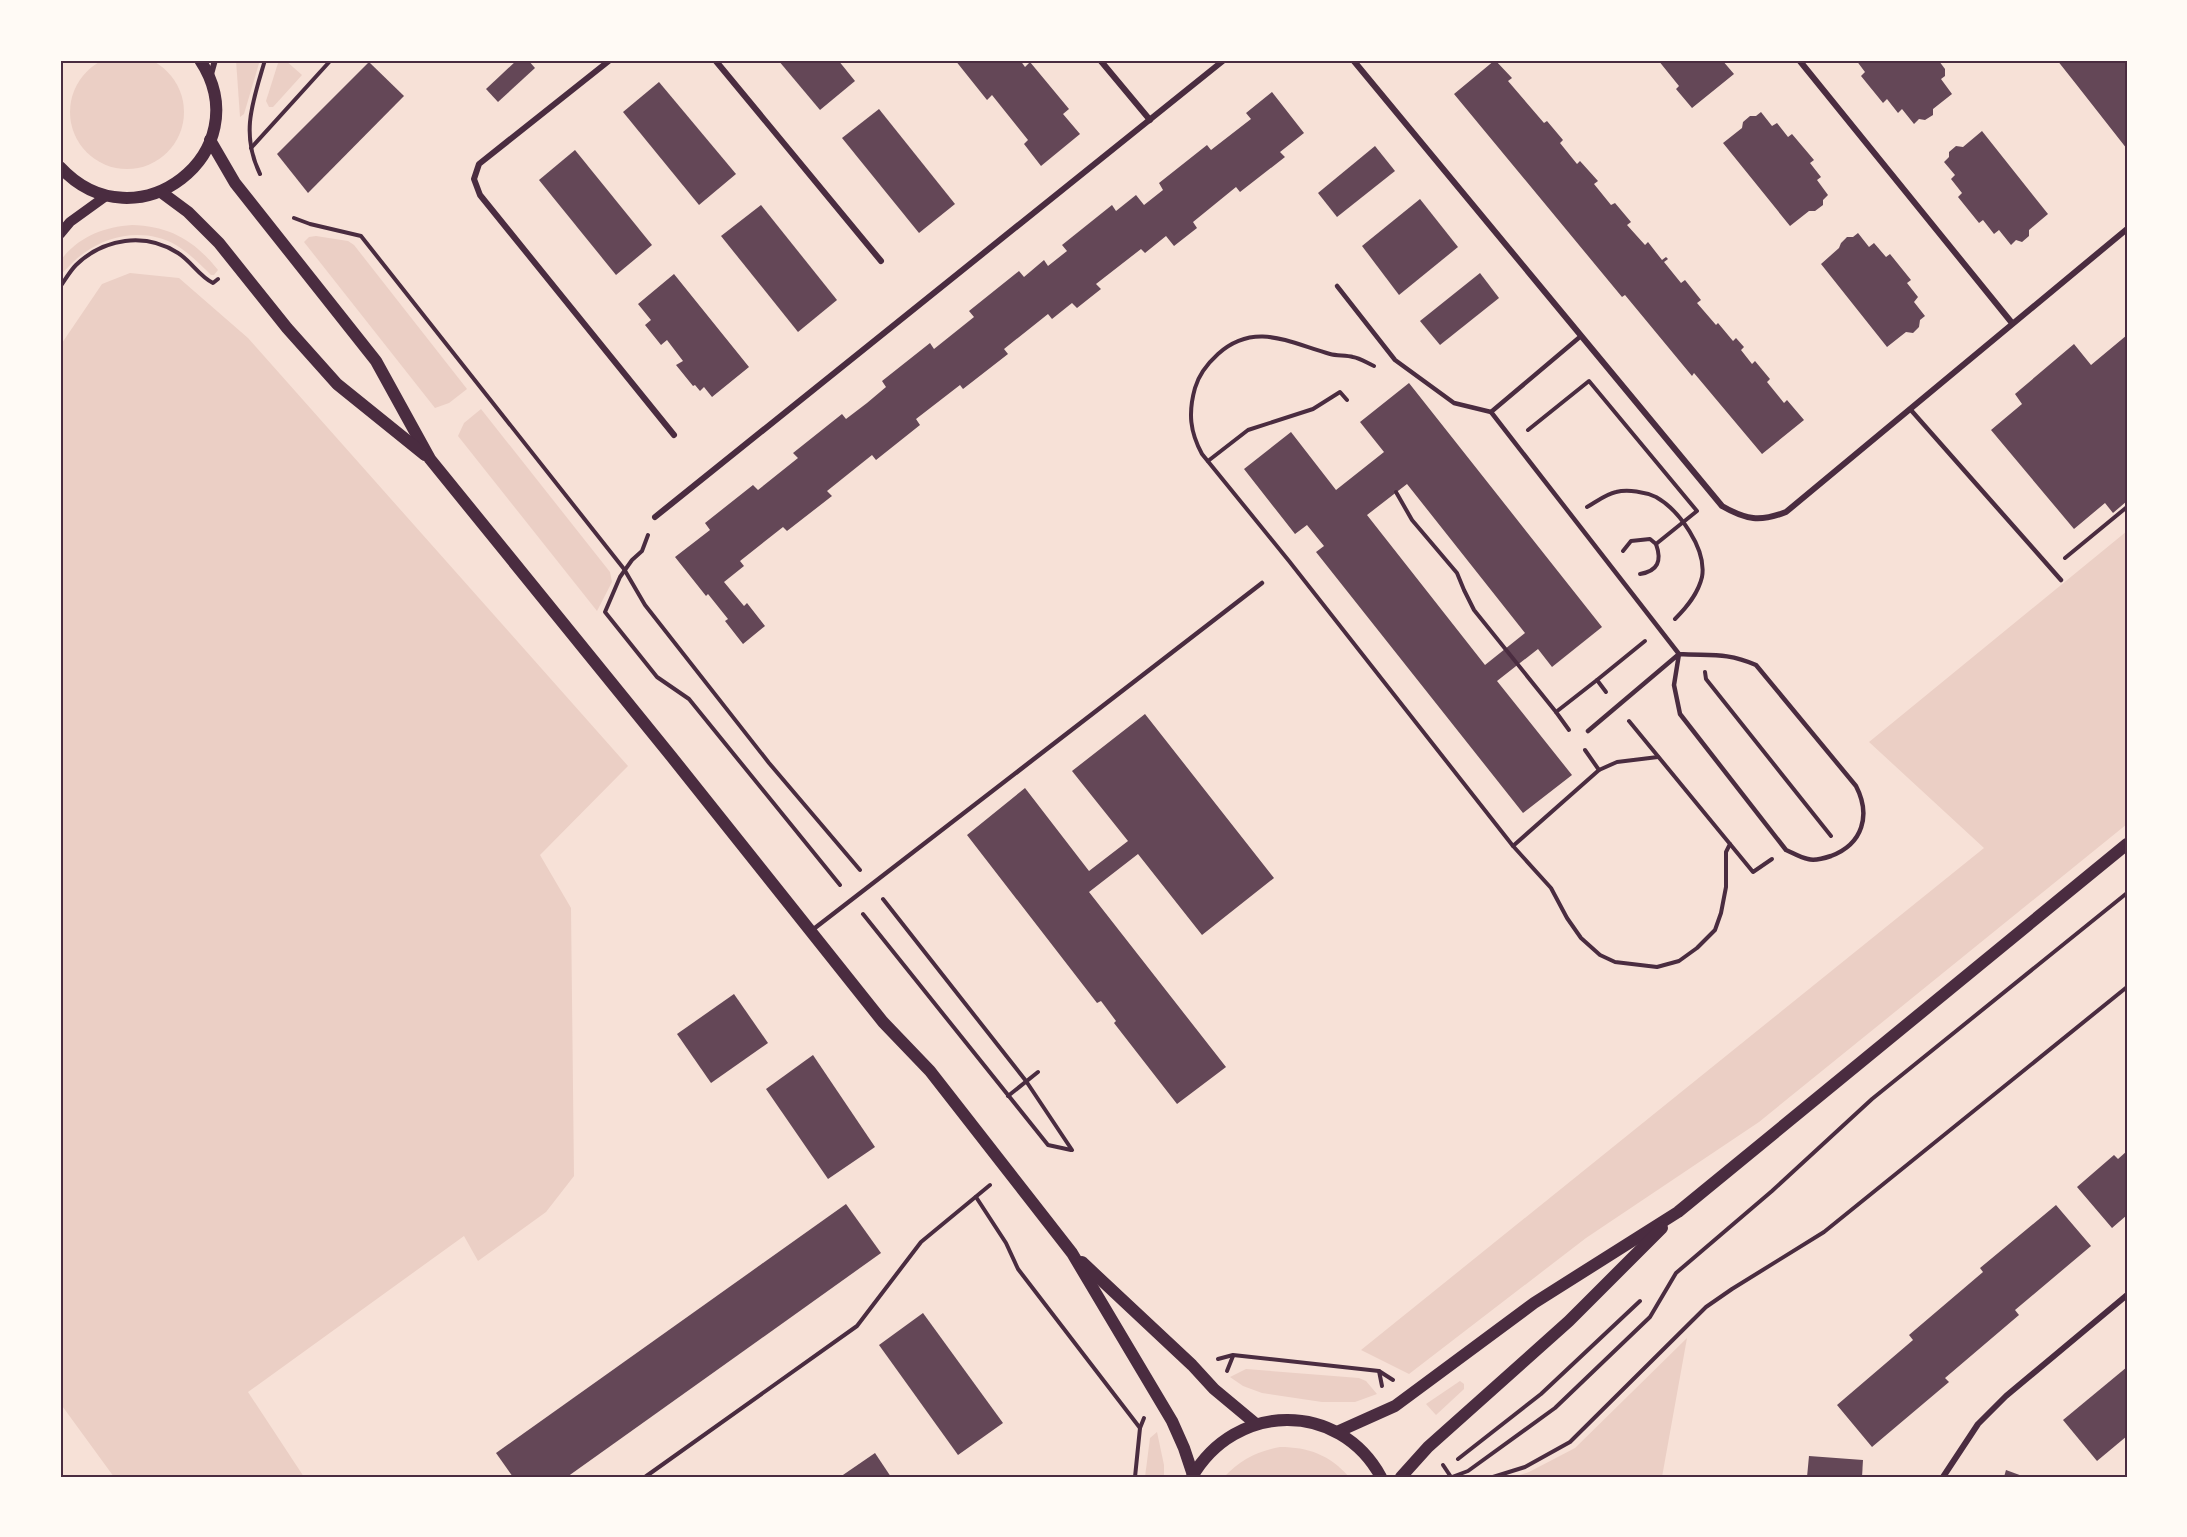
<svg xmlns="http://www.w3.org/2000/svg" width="2187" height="1537" font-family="'Work Sans',sans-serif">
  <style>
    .green { fill: #ebcfc5 }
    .building { fill: #644757; fill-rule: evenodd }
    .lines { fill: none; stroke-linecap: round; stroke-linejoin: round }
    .path { stroke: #4a2c40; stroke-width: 4 }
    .service { stroke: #4a2c40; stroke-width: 4.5 }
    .minor { stroke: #4a2c40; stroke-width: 6 }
    .tertiary { stroke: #4a2c40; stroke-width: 10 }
    .secondary { stroke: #4a2c40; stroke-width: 12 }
    .neatline { fill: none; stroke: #4a2c40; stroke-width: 2 }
  </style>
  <rect width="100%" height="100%" fill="#f7e1d7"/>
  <g class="green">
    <circle cx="127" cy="112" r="57"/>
    <path d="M236,60H260L244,114L240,117Z"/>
    <path d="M279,60H285L302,75L273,107H269L266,101Z"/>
    <path d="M132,225C170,226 195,241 218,270L214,275H211C200,264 189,253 176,245C146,228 110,234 84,253C75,259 68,268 60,275V261C78,237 103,227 132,225Z"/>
    <path d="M316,236L348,241L354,245L467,389L449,403L435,408L304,242L309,237Z"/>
    <path d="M130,273L179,278L248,338L628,766L540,855L571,908L574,1176L546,1212L478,1261L464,1236L248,1392L304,1477H114L60,1403V346L102,284Z"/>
    <path d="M481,409L610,572L612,582L597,611L458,436L464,423Z"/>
    <path d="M2127,531V824L1759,1122L1586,1238L1409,1374L1361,1350L1984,848L1869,742Z"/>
    <path d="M1687,1338L1662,1477H1514L1529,1472L1575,1448Z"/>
    <path d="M1246,1369L1359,1378L1366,1381L1377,1394L1355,1402H1322L1262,1393L1243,1386L1230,1377Z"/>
    <path d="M1460,1381L1464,1384V1389L1436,1415L1426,1404Z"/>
    <path d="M1157,1432L1164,1465V1477H1145L1150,1438Z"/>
    <path d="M1280,1447C1308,1447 1330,1455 1349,1477H1224C1240,1460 1257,1451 1280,1447Z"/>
  </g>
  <g class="building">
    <path d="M517,60H528L535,68L498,102L486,89Z"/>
    <path d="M778,60H838L855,81L820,110Z"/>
    <path d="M955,60H1020L1025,67L1030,62L1069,109L1063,114L1080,134L1041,166L1024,144L1028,140L992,95L987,100Z"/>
    <path d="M1495,60L1512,78L1508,81L1544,123L1547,121L1563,140L1560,143L1577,164L1580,161L1598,181L1594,184L1611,205L1615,203L1631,222L1627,225L1645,245L1648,242L1662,260L1666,257L1668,259L1664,262L1681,283L1685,280L1701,300L1697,303L1716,325L1718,323L1733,341L1736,338L1744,347L1741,350L1752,364L1755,361L1770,379L1767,382L1784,403L1787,400L1804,420L1762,454L1694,373L1692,376L1625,295L1622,297L1454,94Z"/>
    <path d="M1658,60H1722L1734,74L1692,108L1676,89L1679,86Z"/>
    <path d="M1856,60H1926L1929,63L1932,60L1939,61L1945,69V76L1941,79L1952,94L1933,109V115L1925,120L1919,119L1914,124L1902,109L1898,113L1887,99L1883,103L1861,76L1865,72Z"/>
    <path d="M2057,60H2127V149L2076,84Z"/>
    <path d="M369,62L404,96L308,193L277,154Z"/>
    <path d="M659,82L736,174L699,205L623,112Z"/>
    <path d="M1272,92L1304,133L1280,152L1285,157L1240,192L1236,187L1193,222L1197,228L1174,246L1166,236L1145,253L1141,249L1096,284L1101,289L1077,308L1072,303L1052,319L1048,314L1004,349L1008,354L963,389L960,385L916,419L920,425L876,460L872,455L827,491L832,496L787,531L783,527L740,561L744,566L724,582L744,606L747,603L765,626L743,644L725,621L728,619L708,594L706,596L675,557L710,530L705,523L753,485L758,490L798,458L793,453L842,414L846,419L867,403L886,387L882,381L930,343L934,349L974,317L969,311L1019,271L1024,277L1044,260L1048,266L1067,251L1062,245L1112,205L1116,211L1136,195L1144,205L1163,190L1159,183L1207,145L1211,150L1251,119L1246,113Z"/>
    <path d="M879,109L955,204L919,233L842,138Z"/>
    <path d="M1761,112L1772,126L1777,123L1788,137L1792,134L1814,160L1810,163L1821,177L1817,180L1828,195L1823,200V205L1815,211H1809L1790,226L1723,143L1742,128L1743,122L1750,116H1756Z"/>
    <path d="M1982,131L2048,214L2029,230V236L2022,242L2016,240L2011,245L1999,230L1994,234L1983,220L1979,223L1958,197L1962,193L1951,179L1955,175L1944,162L1949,157V152L1956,146L1963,147Z"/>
    <path d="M1375,146L1395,171L1337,217L1318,193Z"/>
    <path d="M575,150L652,245L616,275L539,180Z"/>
    <path d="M1420,199L1458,247L1399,295L1362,246Z"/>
    <path d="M761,205L837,300L798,332L721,236Z"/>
    <path d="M1858,233L1869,247L1874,243L1886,257L1890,254L1911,280L1907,283L1918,297L1914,302L1925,316L1920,320L1919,327L1913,333L1906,332L1887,347L1821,264L1839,248L1841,243L1847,237H1853Z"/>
    <path d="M1480,273L1499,298L1440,345L1420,321Z"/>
    <path d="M674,274L749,367L712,397L704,387L700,391L695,385L693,386L676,365L683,361L667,340L661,345L645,325L651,320L638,304Z"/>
    <path d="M2127,335V501L2113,513L2105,503L2074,529L1991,430L2022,404L2015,394L2074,344L2091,365Z"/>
    <path d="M1409,383L1602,627L1552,667L1538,649L1497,681L1572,775L1523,813L1316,552L1324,546L1307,525L1295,534L1244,469L1291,432L1336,490L1384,452L1360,422ZM1407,484L1525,633L1485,665L1367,515Z"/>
    <path d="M1145,714L1274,878L1202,935L1138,854L1089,892L1226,1067L1177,1104L1114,1023L1116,1021L1101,1001L1097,1003L967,835L1025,788L1089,871L1128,841L1072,771Z"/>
    <path d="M734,994L768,1043L711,1083L677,1034Z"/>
    <path d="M813,1055L875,1147L828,1179L766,1089Z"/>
    <path d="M2127,1151V1215L2112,1228L2077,1187L2114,1155L2118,1159Z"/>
    <path d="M846,1204L881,1253L567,1477H513L496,1453Z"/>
    <path d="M2056,1205L2091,1246L2015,1310L2019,1315L1945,1378L1949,1382L1872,1447L1837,1405L1913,1340L1909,1335L1983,1272L1980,1268Z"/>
    <path d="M923,1313L1003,1423L958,1455L879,1345Z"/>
    <path d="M2127,1367V1436L2097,1461L2063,1420Z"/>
    <path d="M875,1453L891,1477H840Z"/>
    <path d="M1809,1456L1863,1460L1862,1477H1807Z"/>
    <path d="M2006,1470L2025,1477H2004Z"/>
  </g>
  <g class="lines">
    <g class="path">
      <path d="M251,148L331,60"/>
      <path d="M260,174C240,133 253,101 265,60"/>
      <path d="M294,218L310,224L361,236L624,569L645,605L769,763L860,870"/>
      <path d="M60,287C65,280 70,271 76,265C104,238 145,232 178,253C191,261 199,276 213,283L218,279"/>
      <path d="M1374,366C1367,363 1360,358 1353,357C1346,355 1337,356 1330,354C1290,343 1255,321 1218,354C1207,364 1199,374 1195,388C1188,413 1190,432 1202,454L1289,561L1513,846L1551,888L1567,918L1581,938L1600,955L1615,962L1657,967L1679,961L1697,948L1715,930L1721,913L1726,887V852L1730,844L1629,721"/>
      <path d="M1528,430L1589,381L1697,511L1656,544L1650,539L1631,541L1623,551"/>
      <path d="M1208,461L1248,430L1313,409L1340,392L1347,400"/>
      <path d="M1396,492L1412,520L1457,573L1464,590L1474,610L1556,712"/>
      <path d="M1587,507C1596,502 1606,494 1616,492C1628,489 1645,492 1656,497C1679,510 1707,549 1702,577C1698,594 1687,607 1675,619"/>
      <path d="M648,535L642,551L632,560L620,577L605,612L657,677L689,699L840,885"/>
      <path d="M2065,558L2127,507"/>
      <path d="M1640,574C1658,571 1662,561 1656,544"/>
      <path d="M1705,672L1706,679L1831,836"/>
      <path d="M1606,692L1597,680L1645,641"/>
      <path d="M1569,730L1556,712L1597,680"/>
      <path d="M1599,770L1617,762L1658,757"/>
      <path d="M1730,844L1753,872L1772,859"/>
      <path d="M1513,846L1599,770L1585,750"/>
      <path d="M883,899L1026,1081L1072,1150"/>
      <path d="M863,914L1048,1145L1071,1150"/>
      <path d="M1008,1096L1038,1072"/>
      <path d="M976,1197L1006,1243L1018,1269L1140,1428"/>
      <path d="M1218,1359L1233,1355L1379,1371L1393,1380"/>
      <path d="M1227,1371L1233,1356"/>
      <path d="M1379,1371L1382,1386"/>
      <path d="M1458,1459L1541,1394L1640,1301"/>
      <path d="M1443,1465L1451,1477"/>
      <path d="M645,1477L857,1326L921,1242L990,1185"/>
      <path d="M1135,1477L1140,1428L1144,1418"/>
      <path d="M1452,1477L1468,1471L1555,1408L1650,1317L1676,1273L1772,1191L1872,1099L2127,893"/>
      <path d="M1493,1477L1525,1467L1570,1442L1706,1307L1732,1289L1824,1232L2127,987"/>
    </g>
    <g class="service">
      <path d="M1337,286L1395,360L1454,403L1491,412"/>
      <path d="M1581,336L1491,412L1679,654C1711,656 1726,652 1756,665L1856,786C1871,815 1863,844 1831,856C1825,858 1814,861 1808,859C1801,858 1793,853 1786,850L1680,714L1674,685L1679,654L1588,731"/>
      <path d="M1910,409L2061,580"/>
      <path d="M811,931L1262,583"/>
    </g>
    <g class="minor">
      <path d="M610,60L479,164L474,179L480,195L674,435"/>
      <path d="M715,60L881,261"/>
      <path d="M1100,60L1150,120"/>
      <path d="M1353,60L1722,506C1746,520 1760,522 1786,512L2127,229"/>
      <path d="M1799,60L2012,323"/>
      <path d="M210,78L215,60"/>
      <path d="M655,517L1224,60"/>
      <path d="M1943,1477L1978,1424L2006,1396L2127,1295"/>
    </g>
    <path class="tertiary" d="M60,234L70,222L106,196"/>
    <g class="secondary">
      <path d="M210,140L235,183L376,361L430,459L671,756L883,1022L930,1071L1072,1253L1172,1421L1184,1448L1193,1475"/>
      <path d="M60,167C136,249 261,152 200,60"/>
      <path d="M161,192L188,212L219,243L287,328L337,384L425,455"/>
      <path d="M1082,1262L1192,1365L1214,1389L1256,1424"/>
      <path d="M1337,1432L1395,1406L1534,1303L1678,1212L2127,844"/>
      <path d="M1192,1477C1235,1402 1339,1400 1381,1477"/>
      <path d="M1401,1477L1428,1447L1569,1321L1662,1228"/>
    </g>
  </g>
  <rect width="2187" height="1537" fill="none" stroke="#fffaf5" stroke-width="123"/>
  <rect x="62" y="62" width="2064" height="1414" class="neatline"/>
</svg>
